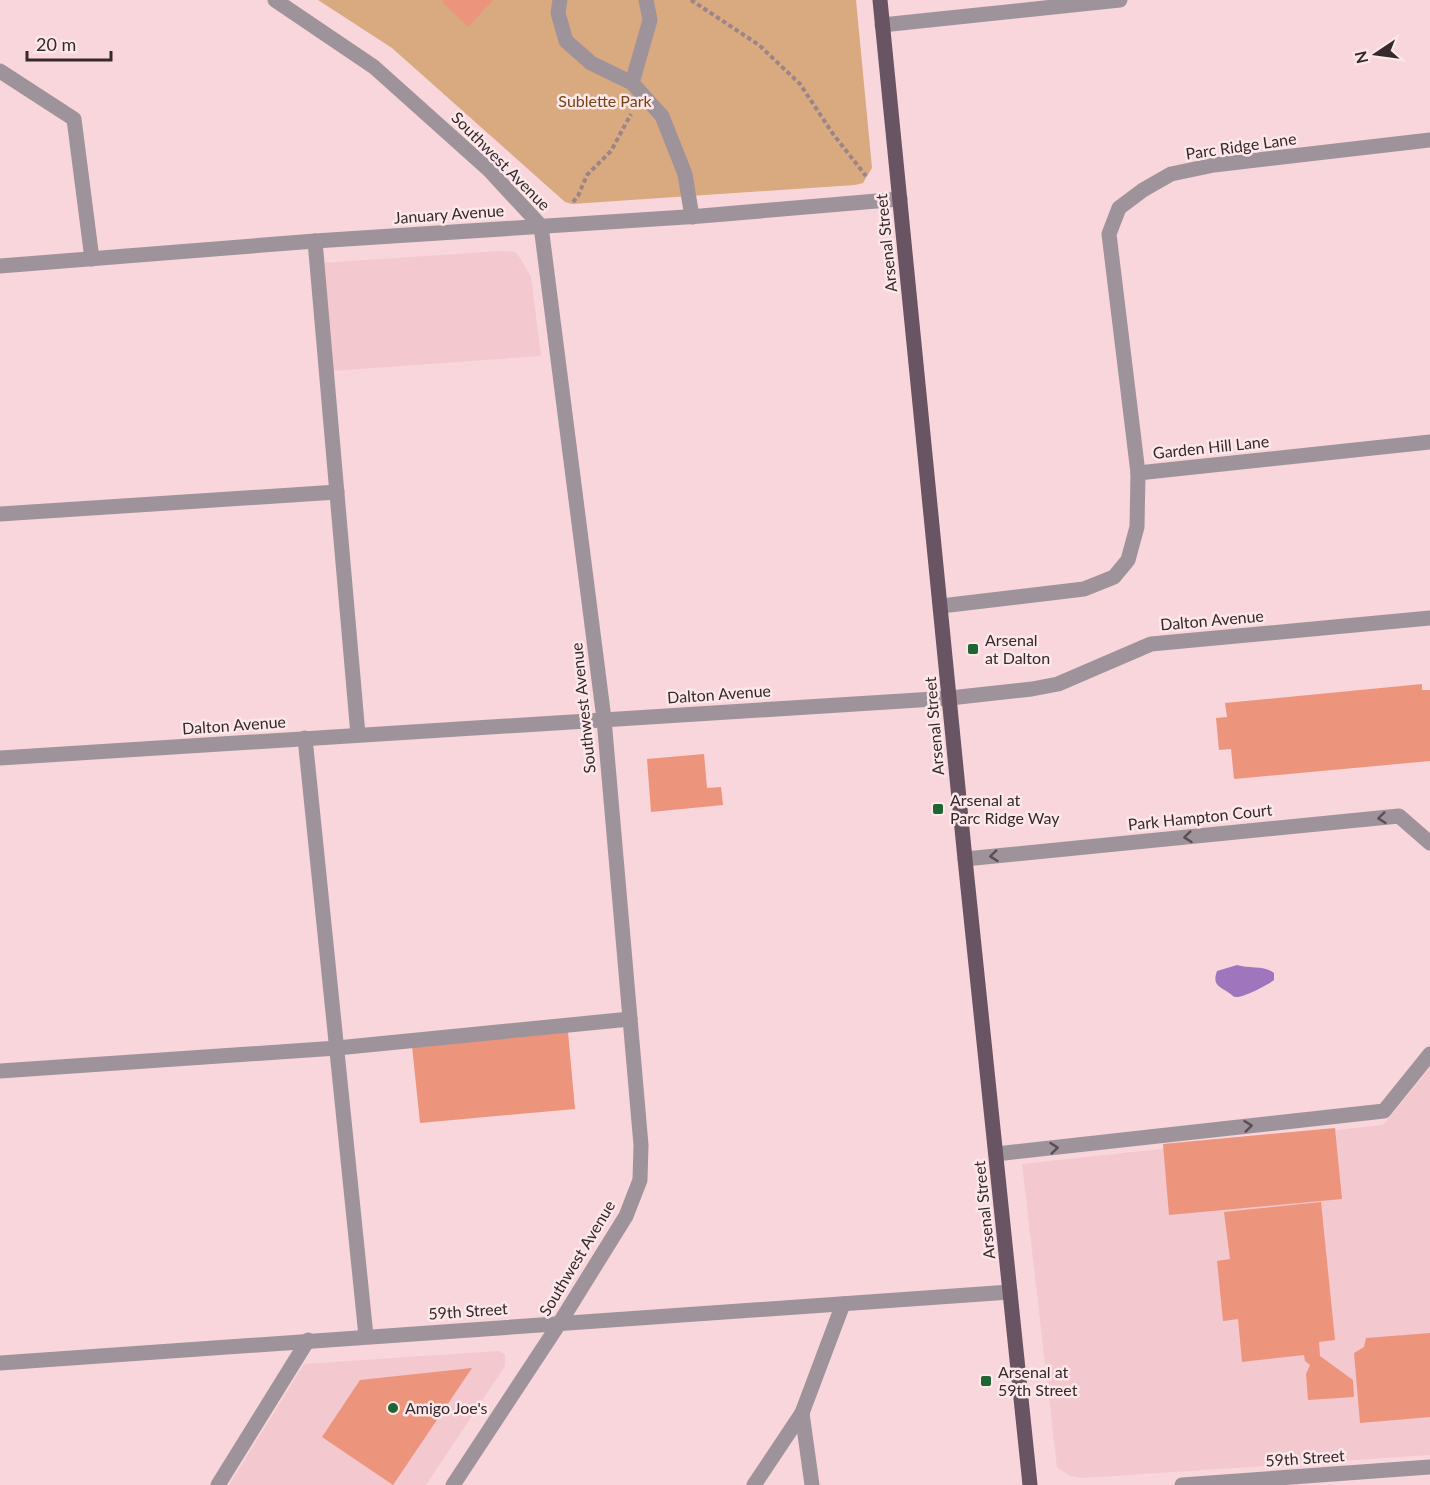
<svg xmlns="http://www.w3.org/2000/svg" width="1430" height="1485" font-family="Lato,sans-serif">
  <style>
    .built { fill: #f3c8cf }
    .green { fill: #d9aa7f }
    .water { fill: #9f76bd }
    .building { fill: #ed947d }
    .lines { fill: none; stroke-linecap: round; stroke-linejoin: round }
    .path { stroke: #9d8488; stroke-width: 4; stroke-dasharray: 4.5 3; stroke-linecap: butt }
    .minor { stroke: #9f939b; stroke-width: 15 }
    .major { stroke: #685462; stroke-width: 15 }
    .oneway { stroke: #5b4e52 }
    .poi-dot { fill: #1e6532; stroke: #fce7ea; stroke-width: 2 }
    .labels { text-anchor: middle; stroke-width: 5; stroke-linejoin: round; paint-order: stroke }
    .park-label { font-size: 16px; fill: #724515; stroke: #fce7ea }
    .street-label { font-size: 16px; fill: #36292b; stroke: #fce7ea }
    .poi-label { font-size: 16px; fill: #36292b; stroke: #fce7ea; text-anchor: start }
  </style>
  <rect width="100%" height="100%" fill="#f8d6db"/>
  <g class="built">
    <path d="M500,251L515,252L521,259L531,277L541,356L332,371L322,263Z"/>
    <path d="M1430,1068V1455L1083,1478L1070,1476L1057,1467L1022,1164L1383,1125Z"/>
    <path d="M498,1351L505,1354V1366L426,1485H229L304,1364Z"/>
  </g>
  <path class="green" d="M318,0H856L872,168L863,183L855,185L572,204L565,202L392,48Z"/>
  <path class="water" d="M1237,965C1248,969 1265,965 1274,973V980C1268,985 1246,996 1238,997C1232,997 1234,996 1229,993C1219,986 1212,985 1217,971Z"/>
  <g class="building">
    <path d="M444,0H493L468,27L442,2Z"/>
    <path d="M1422,684V690H1430V761L1234,779L1231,749L1219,750L1216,718L1227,717L1225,703Z"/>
    <path d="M704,754L707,788L721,787L723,805L651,812L647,759Z"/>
    <path d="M568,1032L575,1109L420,1123L412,1046Z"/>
    <path d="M1335,1128L1342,1199L1169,1215L1163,1144Z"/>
    <path d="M1321,1202L1335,1340L1319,1342L1320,1356L1353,1380L1354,1397L1308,1400L1306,1374L1310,1365L1305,1361L1304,1355L1242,1362L1238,1319L1223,1321L1217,1261L1230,1259L1224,1212Z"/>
    <path d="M1430,1333V1417L1360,1423L1354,1353L1364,1347L1366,1338Z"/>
    <path d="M472,1368L393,1485L322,1437L360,1380Z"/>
  </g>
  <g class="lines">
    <g class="path">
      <path d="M691,0L759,45L800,84L833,134L866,176"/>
      <path d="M573,202L578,196L587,175L611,151L631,114"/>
    </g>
    <g class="minor">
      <path d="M275,0L374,67L489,170L541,226L604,719L641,1145L640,1180L626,1216L559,1324L453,1485"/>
      <path d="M560,0L558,13L566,41L591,63L632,83L662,116L685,174L692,217"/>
      <path d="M882,25L1120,0"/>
      <path d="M0,71L74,119L92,259"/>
      <path d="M632,83L650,20L646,0"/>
      <path d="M315,241L358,735"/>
      <path d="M0,266L315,241L701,216L900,199"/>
      <path d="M1138,473L1430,442"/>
      <path d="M0,514L337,492"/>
      <path d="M941,606L1084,589L1114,577L1128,560L1137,527L1138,473L1109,234L1119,208L1143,190L1171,174L1214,165L1430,140"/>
      <path d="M305,738L366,1336"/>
      <path d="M0,758L950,698L1032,689L1058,684L1151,644L1430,618"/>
      <path d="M965,859L1399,816L1430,843"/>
      <path d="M0,1071L337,1048L630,1019"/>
      <path d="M996,1154L1384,1111L1430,1054"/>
      <path d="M0,1363L1010,1292"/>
      <path d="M802,1413L812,1485"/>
      <path d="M218,1485L308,1340"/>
      <path d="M754,1485L802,1413L843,1304"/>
      <path d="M1182,1485L1430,1467"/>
    </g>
    <path class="major" d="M880,0L965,859L1030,1485"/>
  </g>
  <defs><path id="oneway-chevron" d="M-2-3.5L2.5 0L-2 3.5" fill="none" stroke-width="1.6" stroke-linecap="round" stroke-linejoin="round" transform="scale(1.5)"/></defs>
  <g class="oneway">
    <use href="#oneway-chevron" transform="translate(1382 818) rotate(174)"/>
    <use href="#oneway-chevron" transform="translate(1188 837) rotate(174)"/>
    <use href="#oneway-chevron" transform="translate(994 856) rotate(174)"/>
    <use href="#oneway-chevron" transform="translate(1248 1126) rotate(-6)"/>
    <use href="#oneway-chevron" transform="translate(1054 1148) rotate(-6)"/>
  </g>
  <g class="poi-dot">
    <rect x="967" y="643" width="12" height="12" rx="3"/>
    <rect x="932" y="803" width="12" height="12" rx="3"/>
    <rect x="980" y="1375" width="12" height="12" rx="3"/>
    <circle cx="393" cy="1408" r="6"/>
  </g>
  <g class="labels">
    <g class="park-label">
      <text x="605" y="107">Sublette Park</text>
    </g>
    <g class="street-label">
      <text transform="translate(1241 146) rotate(-8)" y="6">Parc Ridge Lane</text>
      <text transform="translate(501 161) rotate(45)" y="6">Southwest Avenue</text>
      <text transform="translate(449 214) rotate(-4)" y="6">January Avenue</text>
      <text transform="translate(886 243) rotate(-96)" y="6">Arsenal Street</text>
      <text transform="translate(1211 447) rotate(-6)" y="6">Garden Hill Lane</text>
      <text transform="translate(1212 620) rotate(-5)" y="6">Dalton Avenue</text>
      <text transform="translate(719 694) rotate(-4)" y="6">Dalton Avenue</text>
      <text transform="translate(583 708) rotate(-96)" y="6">Southwest Avenue</text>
      <text transform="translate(234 725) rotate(-4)" y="6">Dalton Avenue</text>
      <text transform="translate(934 726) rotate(-95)" y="6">Arsenal Street</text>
      <text transform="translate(1200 817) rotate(-6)" y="6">Park Hampton Court</text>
      <text transform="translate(984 1210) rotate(-96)" y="6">Arsenal Street</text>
      <text transform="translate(577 1258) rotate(-59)" y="6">Southwest Avenue</text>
      <text transform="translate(468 1311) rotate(-4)" y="6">59th Street</text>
      <text transform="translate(1305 1458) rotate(-4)" y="6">59th Street</text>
    </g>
    <g class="poi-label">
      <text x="985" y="646">Arsenal<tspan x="985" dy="18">at Dalton</tspan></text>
      <text x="950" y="806">Arsenal at<tspan x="950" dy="18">Parc Ridge Way</tspan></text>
      <text x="998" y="1378">Arsenal at<tspan x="998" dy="18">59th Street</tspan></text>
      <text x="405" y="1414">Amigo Joe's</text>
    </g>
  </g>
  <g transform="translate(1376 54) rotate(257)" stroke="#fce7ea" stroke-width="4.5" paint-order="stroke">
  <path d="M0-4.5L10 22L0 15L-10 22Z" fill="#36292b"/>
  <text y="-9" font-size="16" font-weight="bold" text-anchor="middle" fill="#36292b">N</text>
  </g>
  <path d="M27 51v9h84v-9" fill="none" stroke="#36292b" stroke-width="3"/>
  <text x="36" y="51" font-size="18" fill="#36292b" stroke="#fce7ea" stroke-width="4.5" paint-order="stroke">20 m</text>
</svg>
